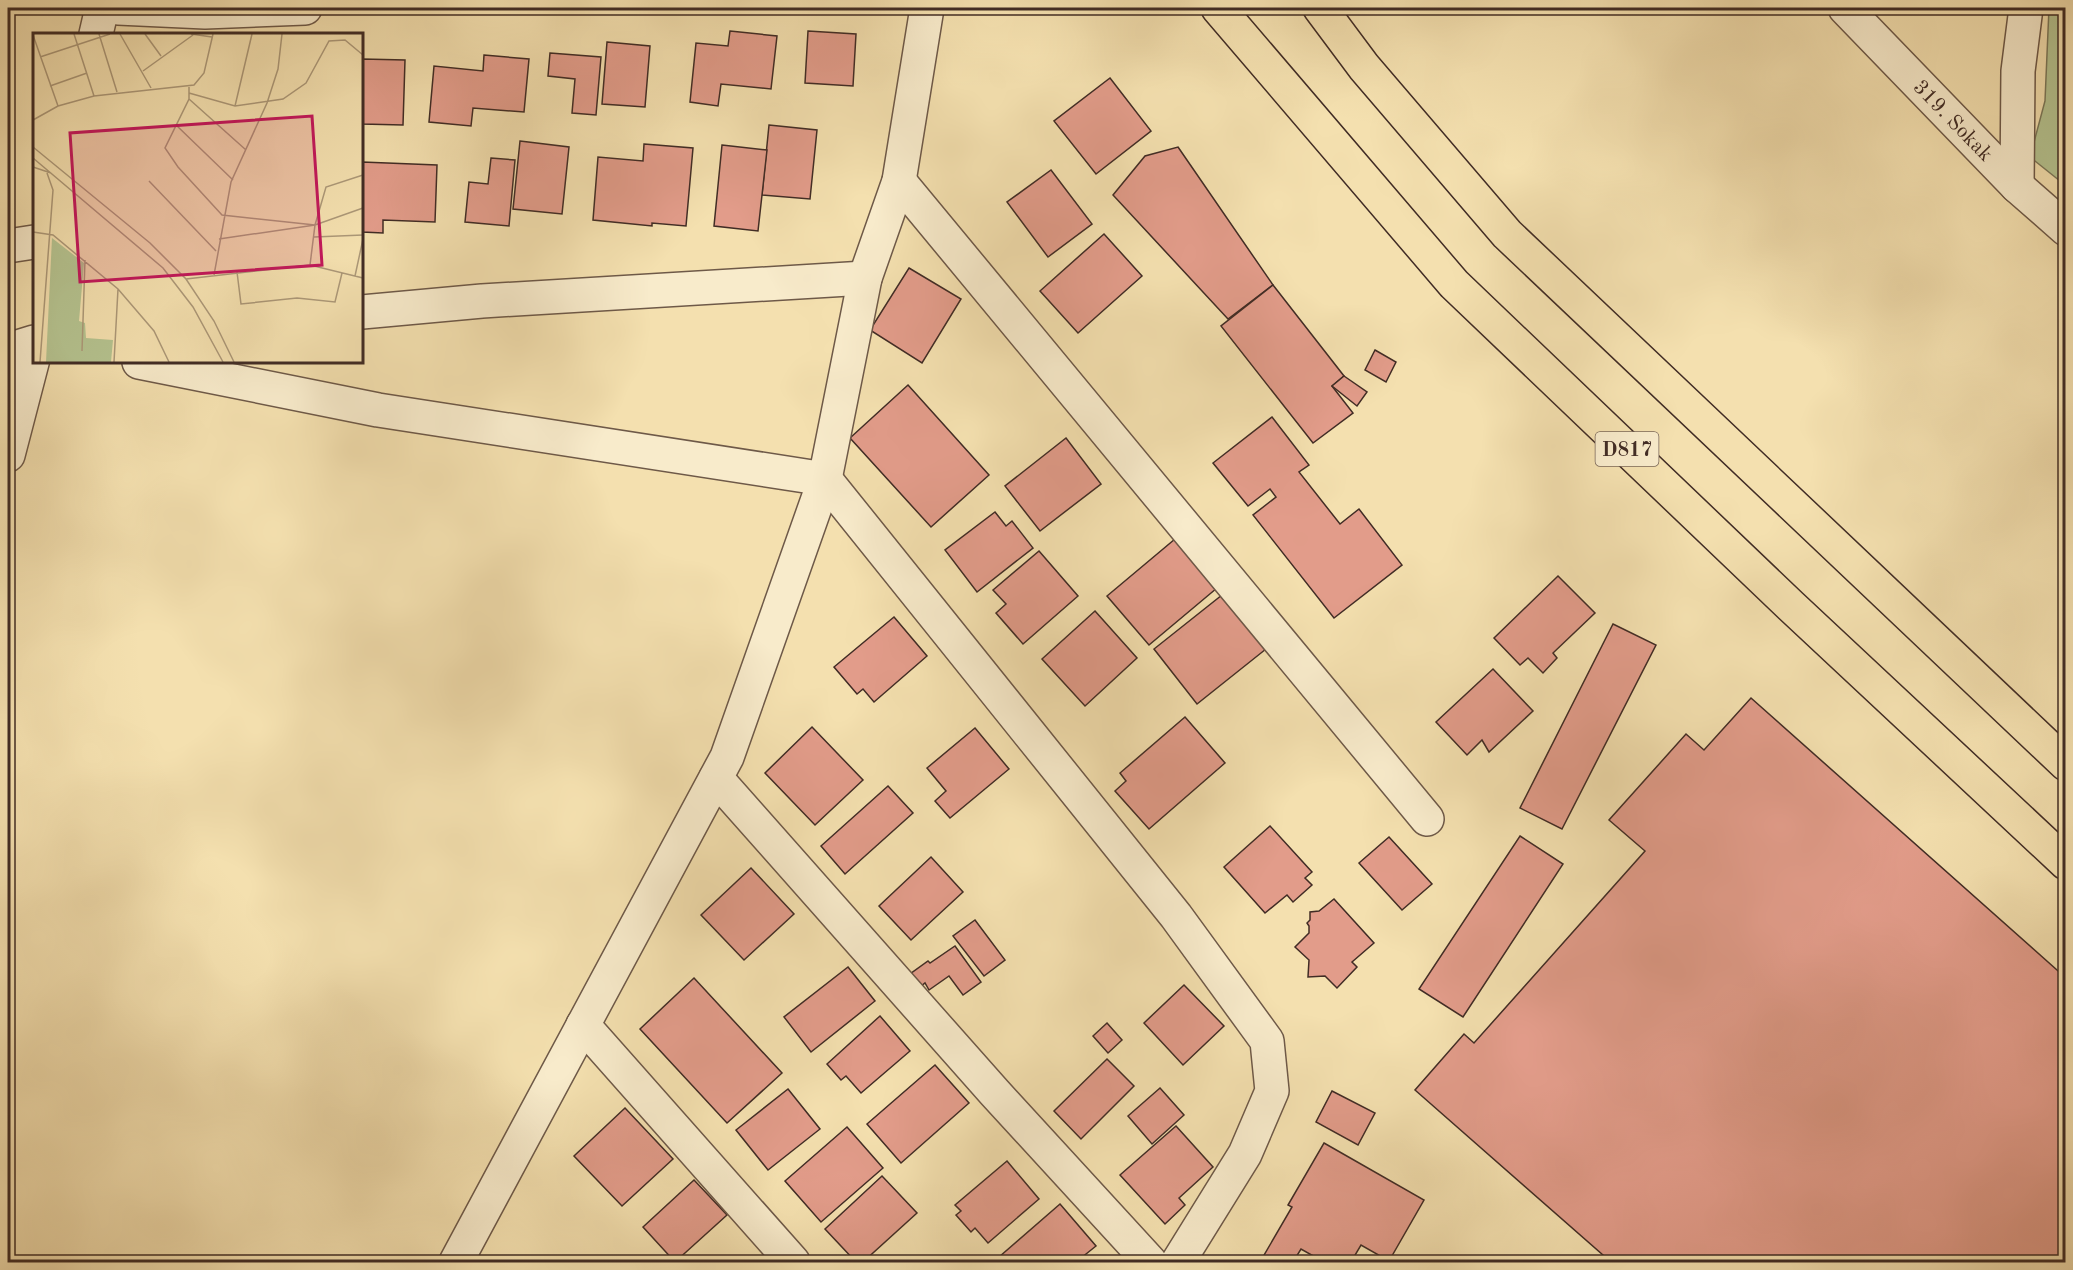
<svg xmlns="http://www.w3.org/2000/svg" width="2073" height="1270" font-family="'Old Standard TT',serif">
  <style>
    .green { fill: #b5c390; stroke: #7b785a; stroke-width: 1.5 }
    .building { fill: #e29c8a; stroke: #412c25; stroke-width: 1.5 }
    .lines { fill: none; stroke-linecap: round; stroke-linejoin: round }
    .minor-casing { stroke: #6e5948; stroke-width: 36 }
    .highway-casing { stroke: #412c25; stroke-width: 36 }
    .minor { stroke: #f8ebcb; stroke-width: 33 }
    .highway { stroke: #f4e0af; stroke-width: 33 }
    .labels { text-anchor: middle; stroke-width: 5; stroke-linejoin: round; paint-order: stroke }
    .shield { fill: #f8ebcb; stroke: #786557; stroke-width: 1.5 }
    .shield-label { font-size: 20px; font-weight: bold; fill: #412c25 }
    .street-label { font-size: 21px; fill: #412c25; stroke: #f8ebcb }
    .inset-road { fill: none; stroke: #ac9878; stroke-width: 1.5 }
    .view { fill: #c2185b; fill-opacity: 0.15; stroke: #c2185b; stroke-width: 3 }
    .inset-edge { fill: none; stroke: #412c25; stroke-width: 3 }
  </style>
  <rect width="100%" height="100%" fill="#f4e0af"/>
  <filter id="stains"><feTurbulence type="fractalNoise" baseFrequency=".00333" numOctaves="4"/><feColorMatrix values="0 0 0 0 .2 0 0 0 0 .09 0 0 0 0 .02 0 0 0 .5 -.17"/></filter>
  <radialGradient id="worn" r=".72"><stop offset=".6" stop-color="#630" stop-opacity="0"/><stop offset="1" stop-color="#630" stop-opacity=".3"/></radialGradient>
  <path class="green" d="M2049,8H2065V185L2030,157L2045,101Z"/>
  <g class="building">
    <path d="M730,31L777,36L771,89L721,84L718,106L690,102L696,43L728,46Z"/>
    <path d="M808,31L856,34L853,86L805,83Z"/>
    <path d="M607,42L650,46L645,107L602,104Z"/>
    <path d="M550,53L601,57L596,115L572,113L575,79L548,76Z"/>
    <path d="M484,55L529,59L524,112L473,108L471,126L429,122L434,66L483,71Z"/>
    <path d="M362,59L405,60L403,125L362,124Z"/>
    <path d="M1110,78L1151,131L1096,174L1054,121Z"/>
    <path d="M769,125L817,130L810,199L762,195Z"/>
    <path d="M520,141L569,147L562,214L513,209Z"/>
    <path d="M644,144L693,148L686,226L652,223V226L593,220L598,157L643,161Z"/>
    <path d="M722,145L767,150L758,231L714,226Z"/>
    <path d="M1178,147L1273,285L1228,319L1113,195L1145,156Z"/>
    <path d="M491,158L515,160L509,226L465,222L469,182L488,184Z"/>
    <path d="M362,162L437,165L435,222L383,220V233L362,232Z"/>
    <path d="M1051,170L1092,224L1048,257L1007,202Z"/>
    <path d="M1104,234L1142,276L1078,333L1040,291Z"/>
    <path d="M909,268L961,299L922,363L870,330Z"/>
    <path d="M1273,285L1344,376L1332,386L1353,413L1313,443L1221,326Z"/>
    <path d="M1375,350L1396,362L1386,382L1365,370Z"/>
    <path d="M1344,376L1367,392L1357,406L1332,386Z"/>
    <path d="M908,385L989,475L931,527L850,438Z"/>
    <path d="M1272,417L1309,465L1299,472L1340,524L1359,509L1402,565L1334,618L1253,515L1276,497L1270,489L1248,506L1213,463Z"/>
    <path d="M1066,438L1101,484L1040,531L1005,486Z"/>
    <path d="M995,512L1006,526L1012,521L1033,548L977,592L945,550Z"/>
    <path d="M1175,539L1217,588L1149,645L1107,596Z"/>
    <path d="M1039,551L1078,596L1023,644L996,613L1006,604L993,590Z"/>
    <path d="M1558,576L1595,613L1553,653L1557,658L1543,673L1528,658L1520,665L1494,638Z"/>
    <path d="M1222,595L1266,649L1197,704L1154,649Z"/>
    <path d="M1095,611L1137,658L1085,706L1042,659Z"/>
    <path d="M894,617L927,656L874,702L863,689L857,694L834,667Z"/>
    <path d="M1613,624L1656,645L1562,829L1520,808Z"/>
    <path d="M1493,669L1533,711L1489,752L1482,740L1467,755L1436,722Z"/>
    <path d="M1751,698L2066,978V1262H1611L1415,1090L1464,1034L1474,1043L1645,851L1609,820L1686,734L1704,750Z"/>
    <path d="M1185,717L1225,763L1149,829L1115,791L1126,781L1120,773Z"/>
    <path d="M812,727L863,780L815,825L765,773Z"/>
    <path d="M975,728L1009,769L950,818L935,801L946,791L927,768Z"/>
    <path d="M888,786L913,813L845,874L821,846Z"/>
    <path d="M1270,826L1312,872L1305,878L1312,885L1293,902L1287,895L1265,913L1224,867Z"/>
    <path d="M1520,836L1563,864L1463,1017L1419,989Z"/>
    <path d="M1389,837L1432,884L1402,910L1359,863Z"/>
    <path d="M931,857L963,892L911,940L879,906Z"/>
    <path d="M751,868L794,914L744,960L701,915Z"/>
    <path d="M1334,899L1374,943L1352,962L1357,967L1337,988L1325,976L1308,977L1309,960L1295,947L1309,933V926L1307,923L1310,920V912L1319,911Z"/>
    <path d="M975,920L1005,960L984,976L953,936Z"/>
    <path d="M955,946L981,982L963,995L949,976L929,990L925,983L920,987L910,974L928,961L930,963Z"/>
    <path d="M848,967L875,1001L811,1052L784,1017Z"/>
    <path d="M694,978L782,1073L727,1123L640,1029Z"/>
    <path d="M1184,985L1224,1026L1183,1065L1144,1023Z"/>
    <path d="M880,1016L910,1051L861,1093L846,1076L841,1080L827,1064Z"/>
    <path d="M1107,1023L1122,1040L1108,1053L1093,1036Z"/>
    <path d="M1107,1059L1134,1086L1081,1139L1054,1111Z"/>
    <path d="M935,1065L969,1103L901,1163L867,1124Z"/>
    <path d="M1160,1088L1184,1115L1152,1144L1128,1116Z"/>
    <path d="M788,1089L820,1129L768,1170L736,1130Z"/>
    <path d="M1332,1091L1375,1113L1358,1145L1316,1122Z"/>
    <path d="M625,1108L673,1159L622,1206L574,1156Z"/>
    <path d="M1176,1126L1213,1167L1179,1198L1185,1205L1165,1224L1120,1175Z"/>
    <path d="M847,1127L883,1168L821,1222L785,1181Z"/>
    <path d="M1324,1143L1424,1200L1389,1261L1361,1245L1351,1262H1324L1301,1249L1293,1262H1260L1292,1207L1288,1205Z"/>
    <path d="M1007,1161L1039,1199L988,1243L975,1228L971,1232L956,1215L961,1211L955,1205Z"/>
    <path d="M882,1176L917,1213L863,1262H856L825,1229Z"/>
    <path d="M694,1180L727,1215L675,1262L643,1227Z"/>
    <path d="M1060,1204L1096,1246L1076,1262H1004L999,1257Z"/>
  </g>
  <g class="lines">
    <defs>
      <g id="minor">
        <path d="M118,8L205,12L305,8"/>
        <path id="s1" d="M1845,8L2017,186L2066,229"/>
        <path d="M96,34L102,8"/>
        <path d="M899,181L1427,819"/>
        <path d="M2017,186L2018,71L2026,8"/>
        <path d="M8,246L34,242"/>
        <path d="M362,312L482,301L865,278"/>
        <path d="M8,350L34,342"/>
        <path d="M139,362L378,410L825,479L1176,916L1267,1041L1272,1091L1245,1154L1178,1262"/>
        <path d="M8,455L34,355"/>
        <path d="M716,778L995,1093L1150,1262"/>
        <path d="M583,1025L793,1262"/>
        <path d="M456,1262L727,757L825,479L865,278L899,181L927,8"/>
      </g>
      <g id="highway">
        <path d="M1218,8L1454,284L1791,606L2066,863"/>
        <path d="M1320,8L1364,67L1507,234L2066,764"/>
      </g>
    </defs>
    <use href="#minor" class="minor-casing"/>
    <use href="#highway" class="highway-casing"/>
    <use href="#minor" class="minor"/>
    <use href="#highway" class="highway"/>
  </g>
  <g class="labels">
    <rect class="shield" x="1595.5" y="432" width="63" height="34" rx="4.5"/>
    <g class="shield-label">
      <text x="1627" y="456">D817</text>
    </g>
    <g class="street-label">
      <text dy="7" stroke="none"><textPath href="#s1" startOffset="156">319. Sokak</textPath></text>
    </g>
  </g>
  <g transform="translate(33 33)">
    <rect width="330" height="330" fill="#f4e0af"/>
    <path d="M19,205L51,230L46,288L52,290L53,305L80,307L78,329H13Z" fill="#b5c390"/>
    <path class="inset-road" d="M41,1L61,63M66,1L84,59M87,1L118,55M112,1L128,23M158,1L179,4M0,2L25,73M7,24L77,1M110,38L160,2M17,53L54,40M156,54V66L132,115L145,134L189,182L282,192M156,60L202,73L250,66L273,50L296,8L312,7L330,22M156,66L213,117M202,73L219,1M0,87L25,73L61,63L161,52L171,40L180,1M143,92L200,147M0,114L117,210L153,246L181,288L201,329M0,125L130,235L160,274L190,329M0,134L18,140M116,148L183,218M0,199L20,202L85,256L121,298L136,329M281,204L330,202M186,206L282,192L330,175M277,232L282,192L293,154L330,142M204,239L208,271L264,265L302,269L309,240M181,242L198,149L234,70L245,36L249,1M322,243L330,206M153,246L277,232L330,245M49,318L52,227M7,329L20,157L14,140M81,329L85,256"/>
    <path class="view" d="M279,83L289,232L47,249L37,100Z"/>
    <rect width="330" height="330" class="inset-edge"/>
  </g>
  <rect width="2073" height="1270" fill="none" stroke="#f4e0af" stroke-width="30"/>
  <rect x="9" y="9" width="2055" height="1252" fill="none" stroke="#412c25" stroke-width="3"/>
  <rect x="15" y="15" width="2043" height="1240" fill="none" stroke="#412c25" stroke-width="1.5"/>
  <rect width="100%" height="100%" filter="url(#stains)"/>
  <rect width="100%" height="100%" fill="url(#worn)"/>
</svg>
